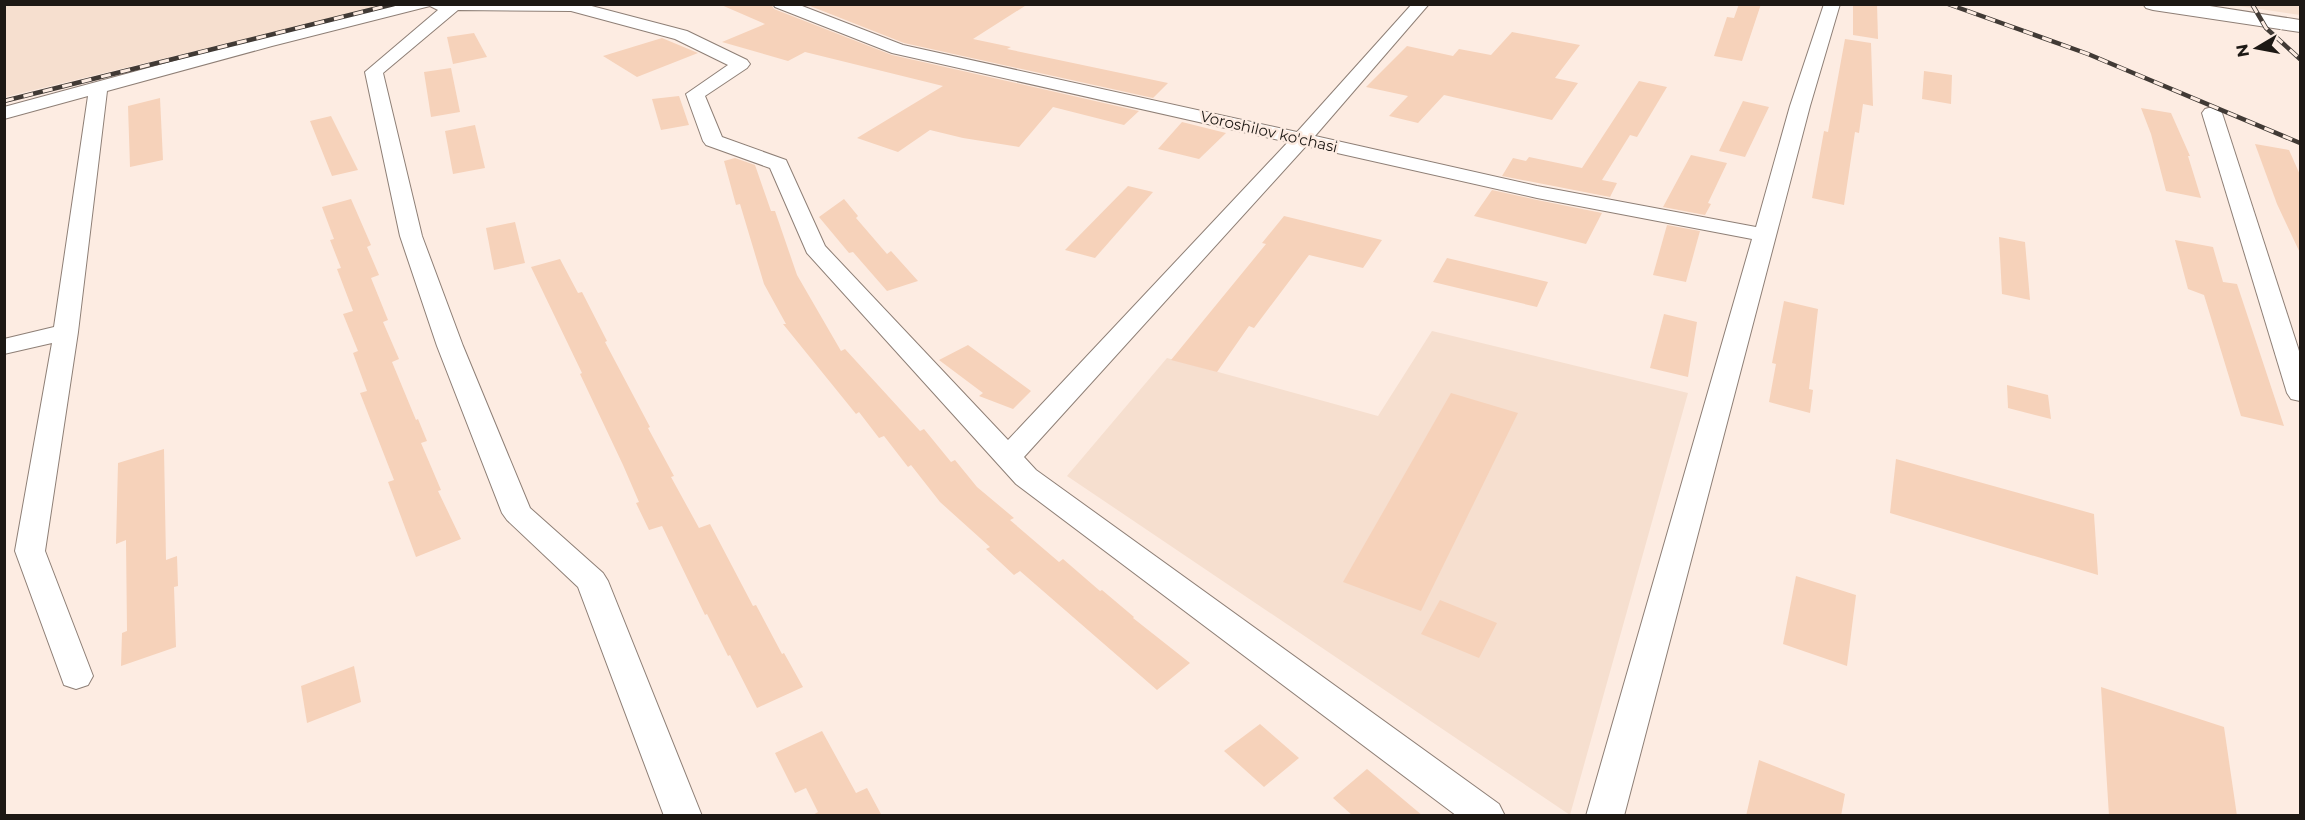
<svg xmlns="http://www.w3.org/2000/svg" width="2305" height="820" font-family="Montserrat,sans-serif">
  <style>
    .built { fill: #f6dfcf }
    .building { fill: #f6d2ba }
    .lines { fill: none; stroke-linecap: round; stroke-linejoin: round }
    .minor-casing { stroke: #8e7f76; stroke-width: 2 }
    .tertiary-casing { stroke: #8e7f76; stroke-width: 2 }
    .minor { fill: #fff; fill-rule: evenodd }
    .tertiary { fill: #fff; fill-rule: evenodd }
    .rail-casing { stroke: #413a35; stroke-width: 4.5 }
    .rail { stroke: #fdece2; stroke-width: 3; stroke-dasharray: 10; stroke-linecap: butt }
    .labels { text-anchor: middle; stroke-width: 5; stroke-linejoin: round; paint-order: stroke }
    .far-street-label { font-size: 15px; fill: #1d1814; stroke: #fdece2 }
  </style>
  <rect width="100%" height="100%" fill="#fdece2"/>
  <g class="built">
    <path d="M5,4H385V5L5,97Z"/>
    <path d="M2230,5H2300V15L2253,8Z"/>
    <path d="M1432,331L1688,393L1570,815L1067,476L1167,358L1378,416Z"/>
  </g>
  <g class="building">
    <path d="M719,4H771L774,9L892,55L1139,111L1124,125L1053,107L1019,147L963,138L930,130L898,152L857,138L943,86L805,52L788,61L722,42L765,24Z"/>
    <path d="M805,4H1028L973,39L1011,47L1007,49L1168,83L1153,98L904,43Z"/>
    <path d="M1739,4H1761L1742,61L1714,56L1727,17L1734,18Z"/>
    <path d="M1853,4H1877L1878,39L1853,35Z"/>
    <path d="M1512,32L1580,45L1555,78L1578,83L1552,120L1444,95L1418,123L1389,116L1408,96L1366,87L1407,46L1453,56L1459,49L1491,55Z"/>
    <path d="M474,33L487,57L453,64L447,37Z"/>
    <path d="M662,38L698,53L637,77L603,56Z"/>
    <path d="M1845,39L1871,43L1873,106L1863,104L1859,133L1855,132L1844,205L1812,198L1824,131L1828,132Z"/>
    <path d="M451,68L460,112L431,117L424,72Z"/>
    <path d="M1924,71L1952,75L1951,104L1922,99Z"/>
    <path d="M1639,81L1667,87L1637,137L1630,135L1602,180L1617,183L1610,197L1502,176L1513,158L1526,161L1529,157L1582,168Z"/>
    <path d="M679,96L689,125L661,130L652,99Z"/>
    <path d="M160,98L163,160L130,167L128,106Z"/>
    <path d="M1743,101L1769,107L1745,157L1719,151Z"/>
    <path d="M2141,108L2171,113L2190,156H2188L2201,198L2166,191L2151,134Z"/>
    <path d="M331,116L358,170L332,176L310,121Z"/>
    <path d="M1182,122L1226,133L1199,159L1158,149Z"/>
    <path d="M475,125L485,168L453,174L445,131Z"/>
    <path d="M2255,144L2289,150L2301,177V255L2277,204Z"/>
    <path d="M1691,155L1727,163L1708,203L1711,204L1705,215L1663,207Z"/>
    <path d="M735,158L755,165L771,211H775L797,275L841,351L845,349L920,431L924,429L951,462L955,460L977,487L1014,518L1010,520L1059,562L1063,559L1100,591L1102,590L1134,617L1133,618L1190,663L1157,690L1020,571L1014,575L986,549L990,547L940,502L911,465L908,467L884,436L879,438L859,412L856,414L783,324H786L764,284L740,204L736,205L724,161Z"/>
    <path d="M1128,186L1153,192L1095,258L1065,250Z"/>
    <path d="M1492,190L1537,200L1602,213L1586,244L1474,216Z"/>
    <path d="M351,199L371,245L367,247L379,275L371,278L388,320L383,322L399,359L392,362L416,420L418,419L427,441L421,443L441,490L438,491L461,539L416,557L388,482L394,480L360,393L367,391L353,353L358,351L343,314L353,311L337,269L341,268L330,240L334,239L322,207Z"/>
    <path d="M844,199L858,216L856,218L887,254L891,251L918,281L887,291L853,252L849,253L819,217Z"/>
    <path d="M1284,216L1382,240L1363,268L1309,255L1254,328L1249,326L1217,372L1171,360L1266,244L1262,243Z"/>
    <path d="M515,222L525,263L494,270L486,228Z"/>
    <path d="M1667,225L1700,231L1686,282L1653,275Z"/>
    <path d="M1999,237L2025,242L2030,300L2002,294Z"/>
    <path d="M2175,240L2213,247L2223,282L2237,284L2284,426L2241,416L2204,295L2188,289Z"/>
    <path d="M1447,258L1548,282L1537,307L1433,282Z"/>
    <path d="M560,259L578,293L582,292L607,341L605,342L650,427L648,428L674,476L671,477L699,528L710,524L753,606L756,605L782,654L784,653L803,687L757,708L730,655L728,656L707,614L705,615L662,526L649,530L636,503L639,502L623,465L580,374L582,373L531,267Z"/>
    <path d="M1784,301L1818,309L1809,389L1813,390L1810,413L1769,402L1776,364L1772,363Z"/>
    <path d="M1664,314L1697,322L1688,377L1650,368Z"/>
    <path d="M968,345L1031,391L1013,409L979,396L983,393L939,360Z"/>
    <path d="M2007,385L2048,395L2051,419L2008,408Z"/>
    <path d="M1451,393L1518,413L1421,611L1343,582Z"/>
    <path d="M164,449L166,560L177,556L178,586L174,587L176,647L121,666L122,633L127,631L126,540L116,544L118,463Z"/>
    <path d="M1896,459L2094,514L2098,575L1890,513Z"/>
    <path d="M1796,576L1856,595L1847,666L1783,644Z"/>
    <path d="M1440,600L1497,623L1479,658L1421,634Z"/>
    <path d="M354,666L361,702L307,723L301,686Z"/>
    <path d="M2101,687L2224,727L2237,816H2109Z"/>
    <path d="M1260,724L1299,758L1264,787L1224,751Z"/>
    <path d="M822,731L856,793L867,788L882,816H811L818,812L806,788L795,793L775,753Z"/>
    <path d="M1759,760L1845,794L1841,816H1746Z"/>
    <path d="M1367,769L1423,816H1353L1333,798Z"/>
  </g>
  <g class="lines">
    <defs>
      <g id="minor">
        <path d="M398,4H584L687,31L747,60L750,64L747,68L705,96L722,137L786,160L825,246L1008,440L1288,142L892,53L775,7L773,4H797L903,45L1297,132L1412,4H1429L1315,136L1537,186L1756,227L1790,106L1824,4H1840L1810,106L1624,816H1586L1752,239L1537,198L1306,146L1024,457L1036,470L1499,804L1505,816H1457L1016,484L807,253L770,168L706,145L703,141L686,94L728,65L675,39L571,11L458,10L383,73L422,236L463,346L530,508L603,573L608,581L702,816H664L578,587L507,520L502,513L437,346L400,236L365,72L438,10L430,6L272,46L107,91L78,332L45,551L93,676L88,685L76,689L64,685L15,551L52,343L4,354V339L54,327L88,96L4,119V107L259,38Z"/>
        <path d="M2212,107L2219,109L2222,113L2300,354V401L2291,399L2287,393L2202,113L2205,109Z"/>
      </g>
      <path id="tertiary" d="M2143,4H2197L2300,20V32L2153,10L2146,8Z"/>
    </defs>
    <use href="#minor" class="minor-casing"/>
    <use href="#tertiary" class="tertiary-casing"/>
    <use href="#minor" class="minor"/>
    <use href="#tertiary" class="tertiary"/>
    <defs>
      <g id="rail">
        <path d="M1948,4L2088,54L2300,143"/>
        <path d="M2252,4L2266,28L2300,59"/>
        <path d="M4,101L394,4"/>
      </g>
    </defs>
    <use href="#rail" class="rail-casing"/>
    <use href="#rail" class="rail"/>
  </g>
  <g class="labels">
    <g class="far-street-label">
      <text transform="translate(1269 132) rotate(13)" y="5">Voroshilov ko'chasi</text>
    </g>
  </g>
  <rect width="2305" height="820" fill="none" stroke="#1d1814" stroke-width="12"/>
  <g transform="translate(2257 48) rotate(260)" stroke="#fdece2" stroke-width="4.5" paint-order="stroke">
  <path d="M0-4.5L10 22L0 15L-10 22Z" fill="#1d1814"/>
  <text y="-9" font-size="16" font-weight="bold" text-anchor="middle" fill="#1d1814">N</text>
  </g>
</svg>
